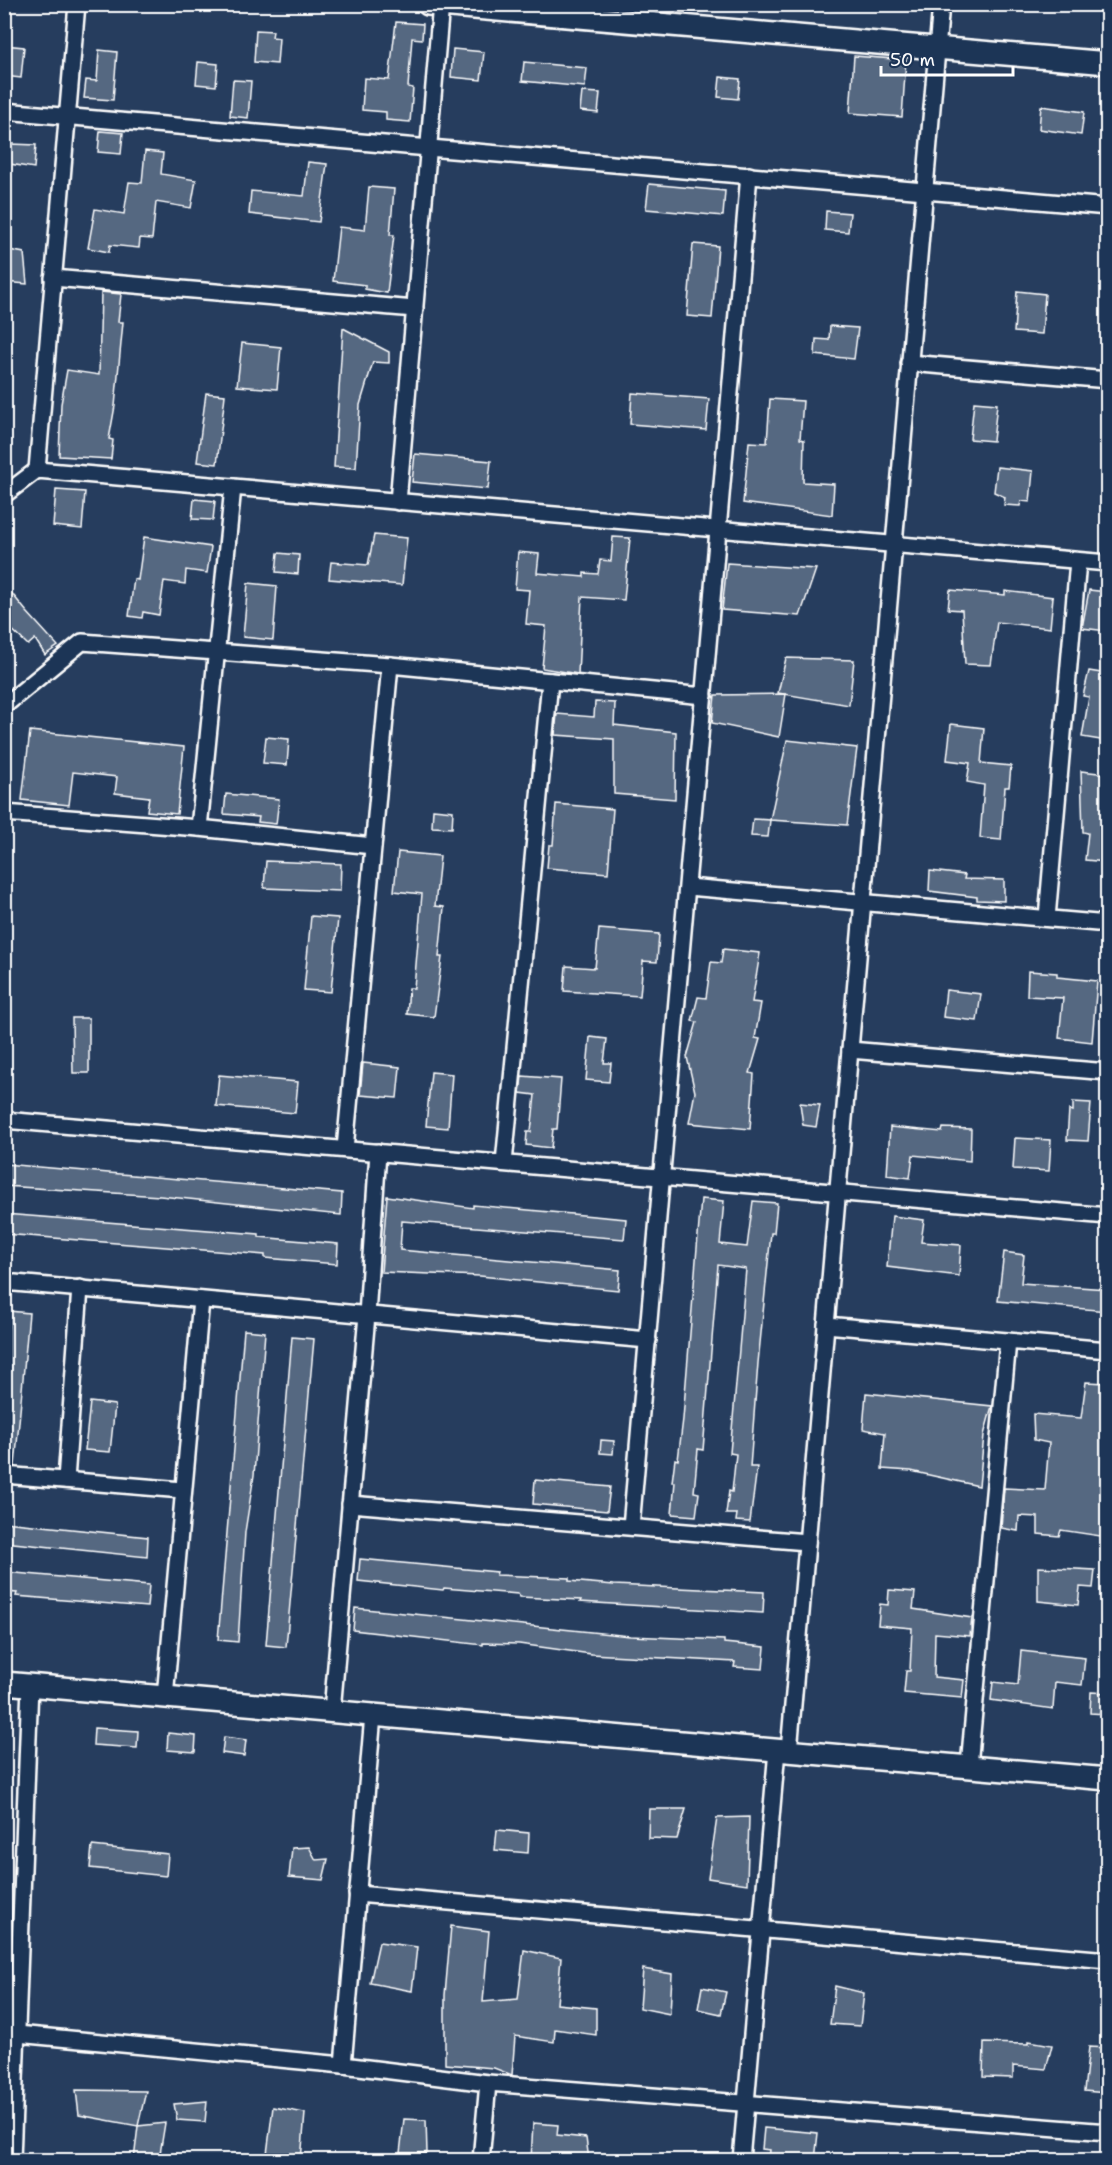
<svg xmlns="http://www.w3.org/2000/svg" width="1112" height="2165" font-family="'Shantell Sans',sans-serif">
  <style>
    .building { fill: #556781; stroke: #fff; stroke-width: 1.5 }
    .lines { fill: none; stroke-linecap: round; stroke-linejoin: round }
    .street-casing { stroke: #fff; stroke-width: 20 }
    .secondary-casing { stroke: #fff; stroke-width: 26 }
    .street { stroke: #1d3557; stroke-width: 15 }
    .secondary { stroke: #1d3557; stroke-width: 21 }
  </style>
  <rect width="100%" height="100%" fill="#263d5e"/>
  <filter id="ink" filterUnits="userSpaceOnUse"><feTurbulence type="fractalNoise" baseFrequency=".0167" numOctaves="2"/><feDisplacementMap in="SourceGraphic" scale="12" xChannelSelector="R" yChannelSelector="G"/><feConvolveMatrix kernelMatrix="1 2 1 2 8 2 1 2 1" color-interpolation-filters="sRGB"/></filter>
  <g filter="url(#ink)">
    <g class="building">
      <path d="M396,22L423,24L422,39L412,38L408,87L413,88L410,122L386,120V112L362,110L364,78L389,80Z"/>
      <path d="M256,30L273,31L272,37L279,38L277,64L254,62Z"/>
      <path d="M4,45L24,47L21,78L4,76Z"/>
      <path d="M453,49L484,52L481,80L451,77Z"/>
      <path d="M99,50L117,52L113,100L84,98L86,80L97,81Z"/>
      <path d="M854,56L906,60L902,117L850,113Z"/>
      <path d="M198,62L218,64L216,86L196,84Z"/>
      <path d="M524,62L587,68L585,87L522,81Z"/>
      <path d="M720,77L740,79L738,99L718,97Z"/>
      <path d="M233,80L251,81L248,118L230,116Z"/>
      <path d="M582,92L600,93L598,113L580,111Z"/>
      <path d="M1041,106L1084,112L1081,135L1039,129Z"/>
      <path d="M100,131L123,133L121,154L98,152Z"/>
      <path d="M11,144L36,145L34,168L10,164Z"/>
      <path d="M145,151L163,153L161,174L196,180L191,208L156,202L152,239L140,238L139,248L110,245L109,252L88,248L95,209L124,214L129,182L142,183Z"/>
      <path d="M308,162L327,164L319,222L249,214L251,191L304,196Z"/>
      <path d="M649,184L725,191L723,216L646,209Z"/>
      <path d="M369,187L394,189L390,235H394L387,293L365,289V285L333,281L339,227L365,230Z"/>
      <path d="M826,211L850,213L848,232L825,230Z"/>
      <path d="M693,244L718,246L712,318L687,316Z"/>
      <path d="M4,249L24,253L27,284L4,282Z"/>
      <path d="M1017,291L1045,294L1042,334L1014,332Z"/>
      <path d="M101,292L121,294L118,322H123L115,406L109,439L113,440L111,459L59,456L61,404L67,370L99,375Z"/>
      <path d="M830,326L858,328L854,359L815,355L816,339L829,340Z"/>
      <path d="M343,328L389,352V363L373,362L360,405L356,468L334,467Z"/>
      <path d="M242,343L281,347L277,389L237,386Z"/>
      <path d="M206,393L225,395L217,464L197,462Z"/>
      <path d="M632,393L709,399L706,430L630,424Z"/>
      <path d="M770,399L803,401L800,439L804,440L803,482L834,484L832,515L743,503L749,442L767,443Z"/>
      <path d="M974,402L997,404L993,441L970,439Z"/>
      <path d="M415,454L491,461L488,489L412,482Z"/>
      <path d="M997,467L1033,471L1030,502L1021,501L1020,506L1004,505L1005,497L994,492Z"/>
      <path d="M56,490L85,492L82,529L53,526Z"/>
      <path d="M194,499L215,501L213,520L192,519Z"/>
      <path d="M374,535L407,538L402,585L329,579L331,562L368,565Z"/>
      <path d="M144,537L211,547L207,573L186,570L185,584L164,581L159,615L143,612L142,618L129,616L134,579L138,580Z"/>
      <path d="M613,537L630,538L624,600L582,597L578,674L542,668L546,626L526,624L529,590L515,589L518,552L539,554L537,573L584,577V573L598,574L600,560L611,561Z"/>
      <path d="M278,553L299,555L298,574L276,572Z"/>
      <path d="M727,563L816,569L800,616L722,610Z"/>
      <path d="M248,583L277,586L273,640L243,637Z"/>
      <path d="M4,584L27,612L58,646L45,655L35,639L28,645L4,622Z"/>
      <path d="M950,590L1005,595V591L1053,597L1050,628L997,622L991,665L965,664L962,610L948,609Z"/>
      <path d="M1089,590L1107,592V631L1082,628Z"/>
      <path d="M786,658L854,660L849,705L778,693Z"/>
      <path d="M1089,671L1107,674V741L1082,737L1089,697L1083,696Z"/>
      <path d="M786,694L779,737L712,723L715,695Z"/>
      <path d="M595,702L615,703L614,725L676,732L675,799L614,794V739L555,735L557,714L594,717Z"/>
      <path d="M951,724L984,728L981,763L1011,766L1009,787H1005L1001,840L980,838L984,785L967,782L970,763L947,760Z"/>
      <path d="M30,731L184,747L177,814L147,811L149,797L115,793L117,777L73,772L69,805L22,800Z"/>
      <path d="M266,737L289,739L287,765L263,763Z"/>
      <path d="M787,740L857,748L847,825L770,820Z"/>
      <path d="M1081,771L1107,774V862L1085,860L1088,833L1083,832Z"/>
      <path d="M226,794L279,799L276,824L258,822L259,817L224,814Z"/>
      <path d="M556,804L613,809L608,873L547,868L549,845H553Z"/>
      <path d="M433,809L453,811L452,828L432,827Z"/>
      <path d="M753,819L770,820L768,837L751,836Z"/>
      <path d="M398,852L440,856L435,906L444,907L439,957H442L434,1017L407,1014L409,988H414L422,894L394,891Z"/>
      <path d="M266,861L341,864L340,891L264,888Z"/>
      <path d="M930,871L965,875L964,879L1004,880V901L977,900V897L929,891Z"/>
      <path d="M311,916L338,918L331,992L304,990Z"/>
      <path d="M599,929L659,934L657,962L643,961L640,996L564,991L566,966L595,968Z"/>
      <path d="M723,949L760,953L752,1002L761,1003L755,1038L760,1039L750,1073L754,1074L750,1129L689,1123L695,1092L687,1057L697,1022L692,1021L698,997L706,998L711,962L721,963Z"/>
      <path d="M1028,971L1057,973V977L1097,981L1092,1042L1059,1038L1063,998L1027,996Z"/>
      <path d="M946,990L981,994L977,1021L943,1017Z"/>
      <path d="M72,1018H89V1073H73Z"/>
      <path d="M590,1037L607,1039L604,1063H611L609,1082L586,1080Z"/>
      <path d="M363,1063L400,1067L397,1098L360,1095Z"/>
      <path d="M431,1072L452,1074L448,1128L426,1126Z"/>
      <path d="M219,1075L298,1082L295,1113L216,1106Z"/>
      <path d="M522,1076L561,1079L557,1129H553L551,1148L526,1145L527,1132H531L535,1095L520,1093Z"/>
      <path d="M1073,1102L1091,1103L1088,1141L1067,1140L1069,1110L1073,1111Z"/>
      <path d="M800,1103L820,1105L816,1127L803,1125Z"/>
      <path d="M890,1127L942,1132L943,1128L971,1129L970,1161L913,1155L910,1178L887,1175Z"/>
      <path d="M1015,1138L1051,1140L1049,1171L1013,1169Z"/>
      <path d="M4,1164L342,1193L341,1215L160,1196L4,1186Z"/>
      <path d="M387,1196L473,1208V1205L626,1219L624,1239L402,1221L400,1250L620,1270L618,1290L480,1276L381,1272Z"/>
      <path d="M701,1199L724,1201L720,1244L747,1247L753,1201L777,1203L774,1233H771L758,1363L750,1467H757L750,1522L736,1521L737,1514H726L729,1491L732,1492L736,1454L730,1453L746,1269L718,1265L703,1450L698,1449L694,1492L699,1493L696,1516L672,1514L675,1482H672L675,1459L678,1460L683,1419Z"/>
      <path d="M4,1214L259,1234V1237L338,1244L337,1264L265,1258V1255L4,1234Z"/>
      <path d="M892,1216L924,1220L921,1242L961,1245L959,1276L887,1267Z"/>
      <path d="M1004,1252L1024,1255L1021,1283L1107,1289V1311L998,1301Z"/>
      <path d="M9,1311L29,1313L15,1466L4,1465V1366Z"/>
      <path d="M244,1330L265,1332L254,1475L245,1532L238,1642L218,1640Z"/>
      <path d="M292,1337L314,1339L286,1647L266,1645Z"/>
      <path d="M1086,1382L1107,1383V1537L1061,1530L1059,1536L1038,1534V1517L1019,1516L1018,1531L1001,1528L1004,1488L1045,1490L1049,1443L1034,1440L1033,1414L1081,1418Z"/>
      <path d="M866,1393L992,1406L984,1435L979,1486L911,1471L882,1469L885,1433L863,1429Z"/>
      <path d="M90,1402L115,1405L110,1452L85,1450Z"/>
      <path d="M601,1440L614,1441L613,1454L600,1453Z"/>
      <path d="M535,1480L610,1487L607,1511L533,1504Z"/>
      <path d="M4,1522L148,1537L147,1557L4,1542Z"/>
      <path d="M360,1559L497,1572L496,1575L569,1578V1581L614,1585L764,1592L763,1613L580,1602L581,1600L520,1597L518,1594L444,1588L443,1590L358,1581Z"/>
      <path d="M1038,1567L1095,1570L1093,1588L1080,1587L1078,1605L1038,1601Z"/>
      <path d="M4,1572L149,1585L147,1607L16,1596L17,1593L4,1592Z"/>
      <path d="M889,1590L915,1592L913,1609L972,1618L970,1636L935,1633L934,1677L964,1680L962,1698L904,1693L906,1671H910L912,1628L878,1625L880,1604L888,1605Z"/>
      <path d="M355,1608L630,1636L724,1640V1643L765,1647L763,1669L734,1667L735,1662L591,1654L519,1644L483,1643V1645L353,1630Z"/>
      <path d="M1021,1651L1085,1658L1082,1685L1055,1682L1053,1709L991,1700L993,1682L1018,1685Z"/>
      <path d="M1091,1692L1107,1693V1714L1090,1713Z"/>
      <path d="M94,1728L138,1731L137,1748L93,1745Z"/>
      <path d="M168,1733L196,1736L195,1752L167,1750Z"/>
      <path d="M224,1737L246,1740L244,1756L222,1753Z"/>
      <path d="M649,1809H686L677,1839L648,1838Z"/>
      <path d="M749,1817L747,1884L708,1878L717,1818Z"/>
      <path d="M497,1830L529,1833L528,1853L495,1850Z"/>
      <path d="M92,1846L168,1854L166,1876L90,1868Z"/>
      <path d="M309,1847L316,1860L328,1859L323,1880L289,1877L292,1848Z"/>
      <path d="M451,1926L489,1931L483,2002L518,1999L524,1950L561,1958L557,2004L596,2008V2035L555,2029L554,2042L515,2036L512,2075L494,2068L445,2064V1995Z"/>
      <path d="M379,1942L417,1947L412,1991L370,1983Z"/>
      <path d="M643,1969L672,1974L670,2014L640,2008Z"/>
      <path d="M835,1986L864,1993L860,2026L830,2024Z"/>
      <path d="M702,1987L726,1992L721,2014L698,2009Z"/>
      <path d="M1029,2041L1052,2045L1046,2069L1013,2066V2078L983,2077L984,2043L1029,2044Z"/>
      <path d="M1089,2047L1107,2048V2093L1084,2091Z"/>
      <path d="M76,2090L146,2091L138,2126L79,2115Z"/>
      <path d="M207,2101L205,2122L177,2120L174,2104Z"/>
      <path d="M273,2107L305,2113L301,2160L267,2154Z"/>
      <path d="M404,2119L426,2120L427,2153H400Z"/>
      <path d="M165,2123L159,2160H134L138,2126Z"/>
      <path d="M533,2123L558,2125L557,2135L586,2138L589,2160H531Z"/>
      <path d="M764,2128L818,2133L815,2160H769L770,2150L762,2149Z"/>
    </g>
    <g class="lines">
      <defs>
        <g id="street">
          <path d="M4,111L1108,207"/>
          <path d="M53,278L415,309"/>
          <path d="M909,363L1108,380"/>
          <path d="M37,470L77,4"/>
          <path d="M4,495L37,470L1108,563"/>
          <path d="M398,502L441,4"/>
          <path d="M4,706L82,642L390,665L704,696"/>
          <path d="M4,813L199,828L373,846"/>
          <path d="M199,828L233,487"/>
          <path d="M688,887L1108,924"/>
          <path d="M1047,918L1078,561"/>
          <path d="M850,1050L1108,1072"/>
          <path d="M4,1120L1108,1216"/>
          <path d="M345,1149L390,665"/>
          <path d="M504,1163L550,681"/>
          <path d="M4,1282L648,1340"/>
          <path d="M826,1325L1108,1350"/>
          <path d="M4,1475L182,1490"/>
          <path d="M66,1480L80,1288"/>
          <path d="M350,1504L807,1542"/>
          <path d="M631,1527L749,175"/>
          <path d="M165,1697L201,1300"/>
          <path d="M332,1711L367,1315L378,1152"/>
          <path d="M789,1751L941,4"/>
          <path d="M969,1766L1008,1341"/>
          <path d="M357,1894L1108,1960"/>
          <path d="M17,2034L343,2065L488,2083L1108,2132"/>
          <path d="M343,2065L373,1715"/>
          <path d="M12,2160L30,1685"/>
          <path d="M481,2160L488,2083"/>
          <path d="M741,2160L777,1750"/>
        </g>
        <g id="secondary">
          <path d="M428,4L1108,63"/>
          <path d="M4,1683L1108,1779"/>
        </g>
      </defs>
      <use href="#street" class="street-casing"/>
      <use href="#secondary" class="secondary-casing"/>
      <use href="#street" class="street"/>
      <use href="#secondary" class="secondary"/>
    </g>
  </g>
  <rect width="1112" height="2165" fill="none" stroke="#1d3557" stroke-width="24"/>
  <rect x="12" y="12" width="1088" height="2141" fill="none" stroke="#fff" stroke-width="2" filter="url(#ink)"/>
  <path d="M881 66v9h132v-9" fill="none" stroke="#ffffff" stroke-width="3"/>
  <text x="890" y="66" font-size="18" fill="#ffffff" stroke="#1d3557" stroke-width="4.5" paint-order="stroke">50 m</text>
</svg>
